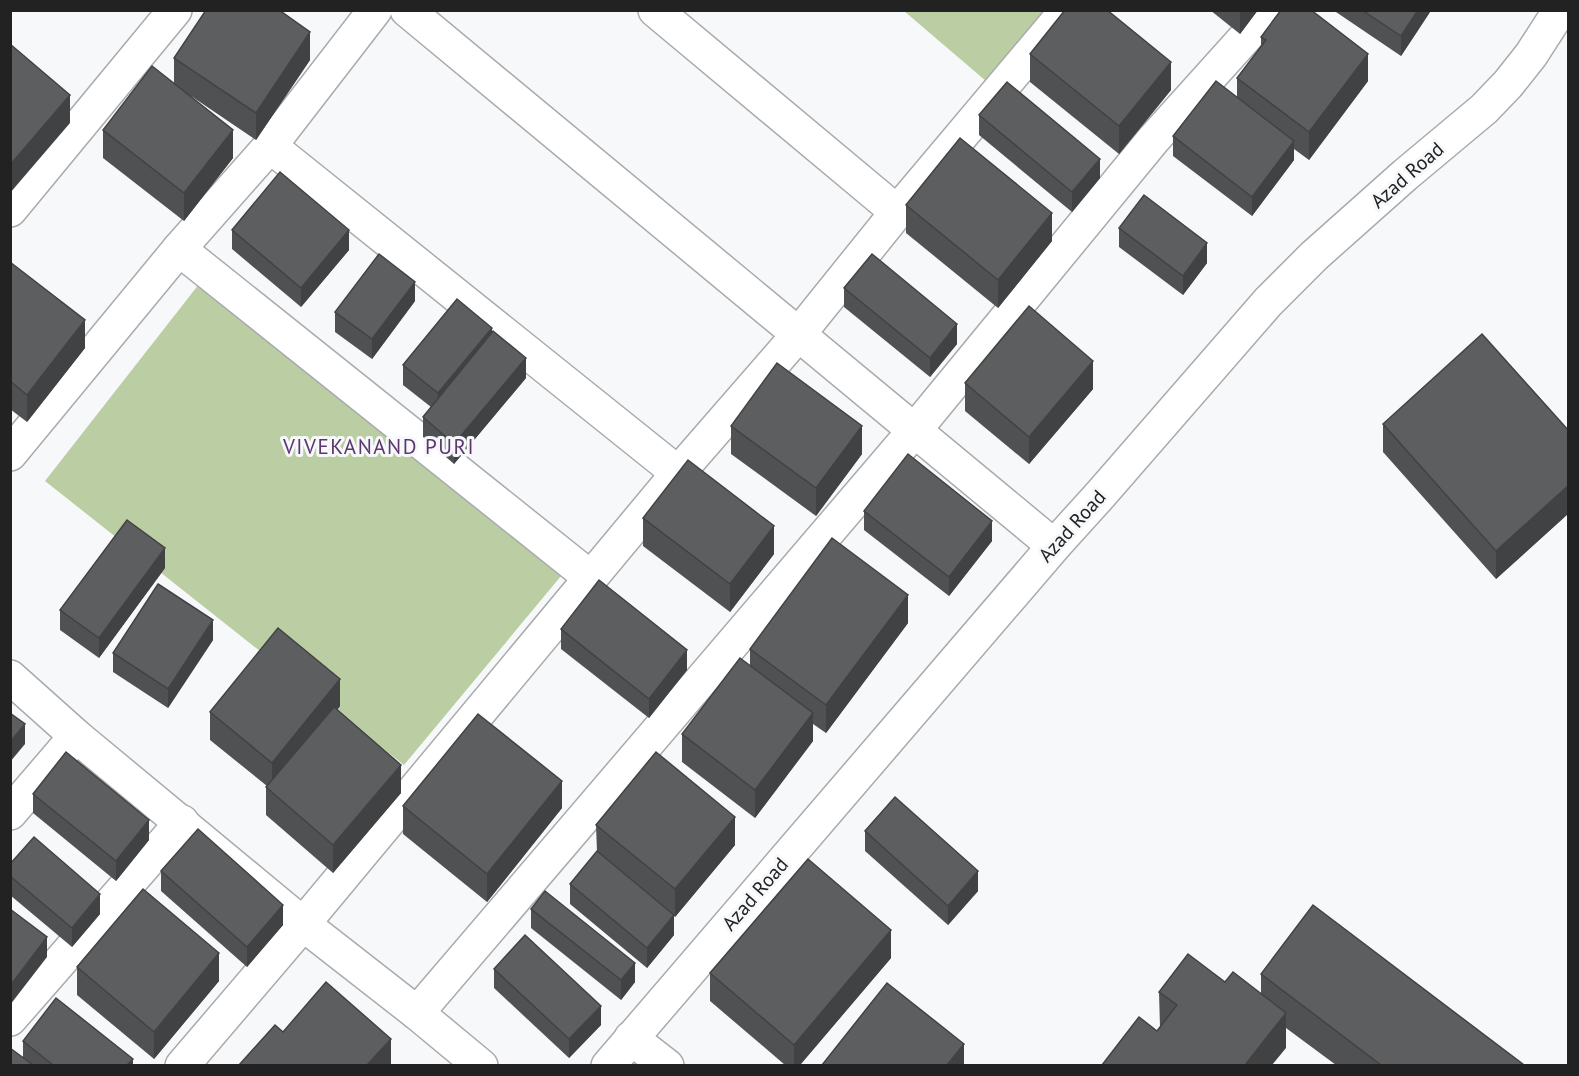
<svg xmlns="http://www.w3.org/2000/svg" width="1579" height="1076" font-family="'PT Sans',sans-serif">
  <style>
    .green { fill: #bbcda2 }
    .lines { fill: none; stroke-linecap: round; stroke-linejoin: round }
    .minor-casing { stroke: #a9aaad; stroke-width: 36 }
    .minor { stroke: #fff; stroke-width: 33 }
    .wall { fill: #505153 }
    .shaded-wall { fill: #414243 }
    .building { fill: #5d5e60; stroke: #414243; stroke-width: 1.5 }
    .labels { text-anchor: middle; stroke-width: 6; stroke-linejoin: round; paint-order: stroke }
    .street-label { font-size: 20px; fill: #222223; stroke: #f6f8fa }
    .neighbourhood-label { font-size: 21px; letter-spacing: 1.5px; fill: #5c376f; stroke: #f6f8fa }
  </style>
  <rect width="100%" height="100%" fill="#f6f8fa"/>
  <g class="green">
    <path d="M904,11H1055L993,87Z"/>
    <path d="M203,279L571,564L404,765L45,481Z"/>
  </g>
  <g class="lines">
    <defs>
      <g id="minor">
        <path d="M407,10L1054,546"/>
        <path d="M655,10L897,212"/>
        <path d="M270,146L678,473"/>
        <path d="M10,210L175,10"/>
        <path d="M179,249L591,578"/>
        <path d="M10,454L179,249L270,146L375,10"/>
        <path d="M10,677L76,736L303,924L417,1013L481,1066"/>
        <path d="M10,813L76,736"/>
        <path d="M417,1013L914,431L1153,140L1270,10"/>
        <path d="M10,1019L182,822"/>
        <path d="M631,1038L667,1066"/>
        <path d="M182,1066L303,924L678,473L798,335L897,212L1067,10"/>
        <path d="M608,1066L1054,546L1101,494L1268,302L1314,256L1405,175L1484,109L1508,84L1531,55L1560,10"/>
      </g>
    </defs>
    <use href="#minor" class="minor-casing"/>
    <use href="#minor" class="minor"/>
  </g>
  <g class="wall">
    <path d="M1210,10H1258L1240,34Z"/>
    <path d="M1333,10H1430V12L1401,56Z"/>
    <path d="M1261,37L1368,81L1309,160L1294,149V160L1252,216L1173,156V136L1237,97V78L1261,46Z"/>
    <path d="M1030,54L1171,90L1119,154L1030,82Z"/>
    <path d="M174,58L310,60L256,140L191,96L233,158L184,221L103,158V130L174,84Z"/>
    <path d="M979,115L1100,178L1072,212L979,135Z"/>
    <path d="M906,205L1052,241L998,308L906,233Z"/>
    <path d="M1119,228L1207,263L1183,295L1119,247Z"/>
    <path d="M232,230L349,250L301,307L232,249Z"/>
    <path d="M10,262L85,348L27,422L10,409Z"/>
    <path d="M844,288L957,344L930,377L844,307Z"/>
    <path d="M415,301L372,359L335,332V312Z"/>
    <path d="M492,332L526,378L454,464L423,437V417L431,407L403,385V365Z"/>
    <path d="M1568,364H1569V393L1568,392Z"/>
    <path d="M965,383L1093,389L1029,464L965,411Z"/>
    <path d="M1383,424L1569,431V513L1496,579L1383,452Z"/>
    <path d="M731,426L862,454L816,516L731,454Z"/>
    <path d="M864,511L992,541L949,596L864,530Z"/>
    <path d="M643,518L774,554L730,612L643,546Z"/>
    <path d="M165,568L99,658L60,630V610Z"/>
    <path d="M908,623L826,733L813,724V741L755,818L682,762V734L750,666V649Z"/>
    <path d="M561,629L687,670L649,718L561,649Z"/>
    <path d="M213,640L168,708L113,672V653Z"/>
    <path d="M340,706L337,710L401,793L333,873L266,815V787L267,786L210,740V712Z"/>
    <path d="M33,794L149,840L116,881L33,813Z"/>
    <path d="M403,806L562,808L487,902L403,834Z"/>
    <path d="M596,825L735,845L675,917L674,916V935L647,968L570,904V884L597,852Z"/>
    <path d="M865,831L978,891L948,925L865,851Z"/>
    <path d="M10,864L100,914L72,947L10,895Z"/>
    <path d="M161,871L283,925L247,967L161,891Z"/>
    <path d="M531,909L635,982L621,1000L531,928Z"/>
    <path d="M891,958L800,1065H785L710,1001V973Z"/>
    <path d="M77,967L219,981L154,1059L77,995Z"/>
    <path d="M494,969L601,1025L569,1058L494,988Z"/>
    <path d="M1261,974L1524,1065H1336L1286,1028V1048L1157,1031L1160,1027L1159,992L1225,982L1261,993Z"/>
    <path d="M23,1041L133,1065H10L23,1057Z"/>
  </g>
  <g class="shaded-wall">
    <path d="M1240,10H1258L1240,34Z"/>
    <path d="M1418,10H1430V12L1401,56V36Z"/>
    <path d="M310,32V60L256,140V113Z"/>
    <path d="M1368,54V81L1309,160V132Z"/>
    <path d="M1171,62V90L1119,154V126Z"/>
    <path d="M70,95V123L10,193V165Z"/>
    <path d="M233,130V158L184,221V193Z"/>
    <path d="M1294,141V160L1252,216V197Z"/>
    <path d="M1100,159V178L1072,212V192Z"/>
    <path d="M1052,213V241L998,308V280Z"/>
    <path d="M349,230V250L301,307V288Z"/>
    <path d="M1207,243V263L1183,295V276Z"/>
    <path d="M415,282V301L372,359V339Z"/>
    <path d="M85,320V348L27,422V395Z"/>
    <path d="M957,324V344L930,377V358Z"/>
    <path d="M492,328V347L438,413V393Z"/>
    <path d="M526,358V378L454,464V444Z"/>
    <path d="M1093,361V389L1029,464V437Z"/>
    <path d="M862,426V454L816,516V488Z"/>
    <path d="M1569,485V513L1496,579V551Z"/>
    <path d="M992,521V541L949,596V577Z"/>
    <path d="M774,526V554L730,612V584Z"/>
    <path d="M165,548V568L99,658V638Z"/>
    <path d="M908,595V623L826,733V705Z"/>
    <path d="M213,620V640L168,708V689Z"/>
    <path d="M687,650V670L649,718V699Z"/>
    <path d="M340,679V706L272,790V763Z"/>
    <path d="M813,713V741L755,818V790Z"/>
    <path d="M25,724V744L10,762V742Z"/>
    <path d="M401,765V793L333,873V845Z"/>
    <path d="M562,781V808L487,902V874Z"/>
    <path d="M735,817V845L675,917V889Z"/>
    <path d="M149,820V840L116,881V861Z"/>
    <path d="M978,871V891L948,925V906Z"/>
    <path d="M100,894V914L72,947V928Z"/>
    <path d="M283,905V925L247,967V947Z"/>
    <path d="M674,915V935L647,968V948Z"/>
    <path d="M891,930V958L800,1065H794V1045Z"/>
    <path d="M47,937V957L10,1005V986Z"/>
    <path d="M219,953V981L154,1059V1032Z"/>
    <path d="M635,963V982L621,1000V980Z"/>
    <path d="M601,1006V1025L569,1058V1039Z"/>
    <path d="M1286,1013V1048L1272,1065H1245Z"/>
    <path d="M391,1039V1065H367Z"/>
    <path d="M964,1044V1065H947Z"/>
    <path d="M133,1059V1065H127Z"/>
  </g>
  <g class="building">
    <path d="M206,10H279L310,32L256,113L174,58Z"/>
    <path d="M1065,10H1107L1171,62L1119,126L1030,54Z"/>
    <path d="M1281,10H1311L1368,54L1309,132L1237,78L1266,40L1261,37Z"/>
    <path d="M1362,10H1418L1401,36Z"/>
    <path d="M10,44L70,95L10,165Z"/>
    <path d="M152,66L233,130L184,193L103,130Z"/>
    <path d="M1216,81L1294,141L1252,197L1173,136Z"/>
    <path d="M1007,82L1100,159L1072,192L979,115Z"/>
    <path d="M960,138L1052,213L998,280L906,205Z"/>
    <path d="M280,172L349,230L301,288L232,230Z"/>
    <path d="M1144,195L1207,243L1183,276L1119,228Z"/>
    <path d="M379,254L415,282L372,339L335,312Z"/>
    <path d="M872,254L957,324L930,358L844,288Z"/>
    <path d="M10,262L85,320L27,395L10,381Z"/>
    <path d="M457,299L492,328L438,393L403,365Z"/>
    <path d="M1029,306L1093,361L1029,437L965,383Z"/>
    <path d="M493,331L526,358L454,444L423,417Z"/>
    <path d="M1482,334L1569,431V485L1496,551L1383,424Z"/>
    <path d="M777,363L862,426L816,488L731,426Z"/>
    <path d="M908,454L992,521L949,577L864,511Z"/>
    <path d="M688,460L774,526L730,584L643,518Z"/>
    <path d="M127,520L165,548L99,638L60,610Z"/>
    <path d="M832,538L908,595L826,705L750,649Z"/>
    <path d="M599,580L687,650L649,699L561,629Z"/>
    <path d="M158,584L213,620L168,689L113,653Z"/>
    <path d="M278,628L340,679L272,763L210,712Z"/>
    <path d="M740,658L813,713L755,790L682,734Z"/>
    <path d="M334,707L401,765L333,845L266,787Z"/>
    <path d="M10,713L25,724L10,742Z"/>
    <path d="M478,714L562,781L487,874L403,806Z"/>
    <path d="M66,752L149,820L116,861L33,794Z"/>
    <path d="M656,752L735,817L675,889L596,825Z"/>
    <path d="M895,797L978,871L948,906L865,831Z"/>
    <path d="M198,829L283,905L247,947L161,871Z"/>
    <path d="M34,837L100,894L72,928L10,876V864Z"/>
    <path d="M597,851L674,915L647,948L570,884Z"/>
    <path d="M808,859L891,930L794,1045L710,973Z"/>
    <path d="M143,889L219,953L154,1032L77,967Z"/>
    <path d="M545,891L635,963L621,980L531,909Z"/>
    <path d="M1313,905L1524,1065H1381L1261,974Z"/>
    <path d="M10,909L47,937L10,986Z"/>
    <path d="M525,935L601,1006L569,1039L494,969Z"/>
    <path d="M1188,954L1225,982L1233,972L1286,1013L1245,1065H1102L1139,1017L1157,1031L1177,1005L1159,992Z"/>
    <path d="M326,982L391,1039L367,1065H239L275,1025L283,1032Z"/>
    <path d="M887,983L964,1044L947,1065H822Z"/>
    <path d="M56,998L133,1059L127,1065H53L23,1041Z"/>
    <path d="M10,1048L33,1065H10Z"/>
  </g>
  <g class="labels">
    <g class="street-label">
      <text transform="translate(1407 175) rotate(-41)" y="7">Azad Road</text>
      <text transform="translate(1072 526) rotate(-48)" y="7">Azad Road</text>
      <text transform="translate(755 894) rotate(-49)" y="7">Azad Road</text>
    </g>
    <g class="neighbourhood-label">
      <text x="379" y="454">VIVEKANAND PURI</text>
    </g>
  </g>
  <rect width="1579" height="1076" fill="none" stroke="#222223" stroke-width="24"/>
</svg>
